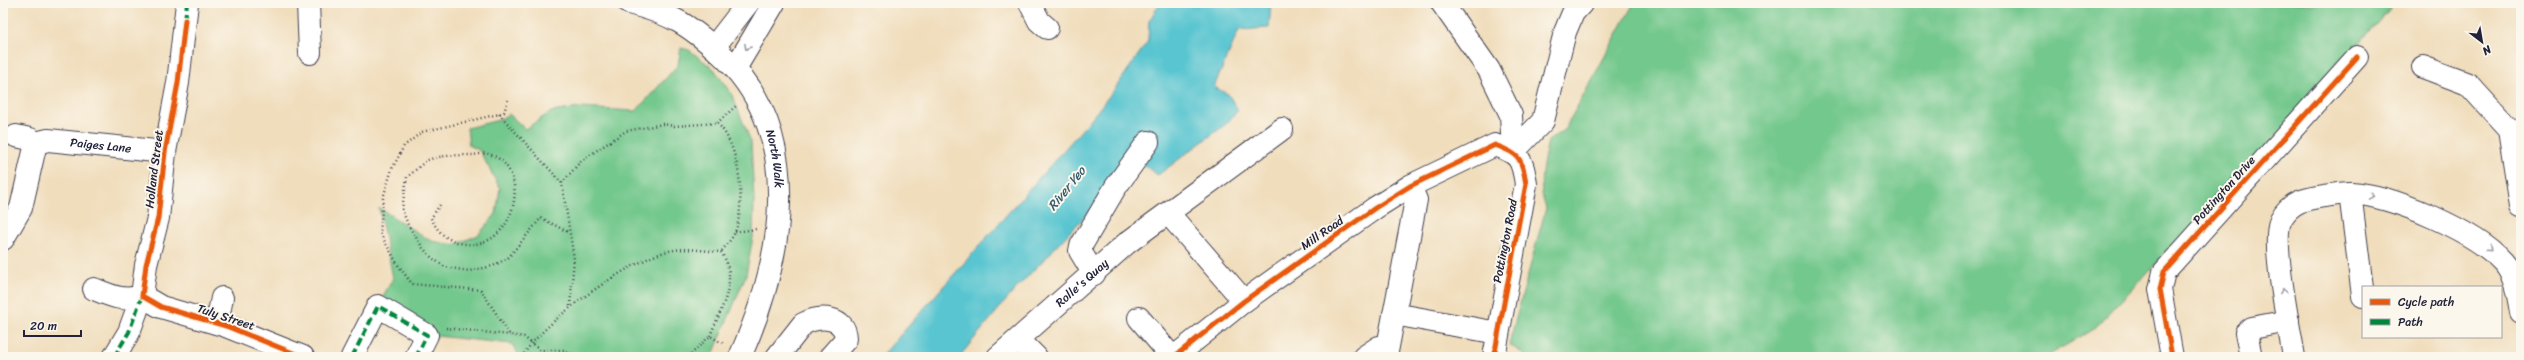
<svg xmlns="http://www.w3.org/2000/svg" width="2524" height="360" font-family="Sriracha,sans-serif">
  <style>
    .green { fill: #73c88d; stroke: #4a7564 }
    .water { fill: #58c5d0; stroke: #3d7486 }
    .lines { fill: none; stroke-linecap: round; stroke-linejoin: round }
    .minor-casing { stroke: #413e4e; stroke-width: 24 }
    .path { stroke: #413e4e; stroke-width: 2.5; stroke-dasharray: 1 3; stroke-linecap: butt }
    .minor { stroke: #fff; stroke-width: 22 }
    .quiet { stroke: #00873e; stroke-width: 4; stroke-dasharray: 8 4; stroke-linecap: butt }
    .cycleway-casing { stroke: #fbf7ec; stroke-width: 8 }
    .cycleway { stroke: #e8590c; stroke-width: 5 }
    .oneway { stroke: #9c9ca7 }
    .labels { text-anchor: middle; stroke-width: 4; stroke-linejoin: round; paint-order: stroke }
    .street-label { font-size: 12px; fill: #22223b; stroke: #fbf7ec }
    .water-label { font-size: 13px; font-style: italic; fill: #355b6f; stroke: #fbf7ec }
  </style>
  <rect width="100%" height="100%" fill="#fbf7ec"/>
  <filter id="ink" filterUnits="userSpaceOnUse"><feTurbulence type="fractalNoise" baseFrequency=".025" numOctaves="2"/><feDisplacementMap in="SourceGraphic" scale="8" xChannelSelector="R" yChannelSelector="G"/><feConvolveMatrix kernelMatrix="1 2 1 2 8 2 1 2 1" color-interpolation-filters="sRGB"/></filter>
  <filter id="wash" filterUnits="userSpaceOnUse"><feTurbulence type="fractalNoise" baseFrequency=".012" numOctaves="4" result="noise"/><feDisplacementMap in="SourceGraphic" scale="16" xChannelSelector="R" yChannelSelector="G"/><feGaussianBlur stdDeviation="0.9" result="paint"/><feColorMatrix in="noise" values="0 0 0 0 0 0 0 0 0 0 0 0 0 0 0 0 0 1.4 0 .05"/><feComposite in="paint" operator="in"/></filter>
  <g filter="url(#wash)">
    <rect width="100%" height="100%" fill="#f0ddbc"/>
    <g class="green">
      <path d="M1634,3H2395L2277,136L2095,328L2046,357H1527L1509,344L1546,208C1537,186 1543,164 1548,141L1565,129Z"/>
      <path d="M681,48L689,50L714,69L732,95L751,142L754,199L753,237L746,275L712,357H520L512,344L427,335L378,306L393,278L379,208L431,241L454,245L478,235L496,214L500,188L479,150L469,145L467,128L499,120L509,114L525,129L551,112L578,108L636,111L678,65Z"/>
    </g>
    <path class="water" d="M1160,3H1271L1269,28L1239,30L1214,87L1228,94L1238,110L1226,124L1158,175L1139,162L1120,172L1087,214L1013,292L959,357H881L1086,125L1114,90L1148,41L1149,21Z"/>
  </g>
  <g filter="url(#ink)">
    <g class="lines">
      <defs>
        <g id="minor">
          <path d="M308,3L310,53"/>
          <path id="s1" d="M629,3C671,14 688,24 720,53C808,133 783,260 740,357"/>
          <path d="M1030,3L1039,21L1047,28"/>
          <path d="M1442,3L1489,70L1511,115L1513,152"/>
          <path d="M714,47L748,3"/>
          <path d="M736,67L774,3"/>
          <path d="M2423,67L2468,84L2509,129L2521,206"/>
          <path d="M16,136L30,139L36,143"/>
          <path d="M1513,152L1543,121L1565,32L1573,13L1582,3"/>
          <path d="M2350,193L2363,296"/>
          <path d="M1168,213L1244,301"/>
          <path id="s2" d="M3,239L21,208L36,143L48,140L165,152"/>
          <path d="M1094,274L1080,251L1081,246L1115,188L1148,142"/>
          <path d="M94,289C111,296 124,302 142,296"/>
          <path d="M142,296L161,307L226,326L303,357"/>
          <path d="M1394,314L1498,333"/>
          <path d="M1139,318L1172,357"/>
          <path d="M217,323L222,298"/>
          <path d="M1019,340L1036,357"/>
          <path d="M114,357L129,332L142,296L146,265L158,218L165,152L178,83L187,3"/>
          <path d="M352,357L378,306L427,335L416,357"/>
          <path d="M777,357L803,324C820,315 846,316 846,339L830,357"/>
          <path id="s3" d="M998,357L1127,243L1282,129"/>
          <path d="M1174,357L1244,301L1375,208L1410,186L1495,145C1520,154 1522,158 1526,184L1494,357"/>
          <path d="M1364,357L1379,347H1387"/>
          <path d="M1386,357L1416,200L1410,186"/>
          <path d="M2172,357L2160,289L2164,272L2357,57"/>
          <path d="M2251,357L2246,333L2252,328L2288,321"/>
          <path d="M2294,357C2290,330 2270,241 2281,219C2291,201 2305,199 2324,196C2332,195 2342,193 2351,193C2392,195 2475,231 2503,262C2515,275 2518,294 2521,312"/>
        </g>
      </defs>
      <use href="#minor" class="minor-casing"/>
      <g class="path">
        <path d="M508,100L504,112L499,114L422,132L404,146L392,169L383,198L380,233L398,265L412,284L481,290L510,335L524,337L540,350H564L577,357"/>
        <path d="M499,114L562,183"/>
        <path d="M717,123L736,106"/>
        <path d="M440,205L431,218C437,231 445,239 460,243C515,256 535,168 489,154C485,153 478,154 474,155C461,155 440,155 428,160C421,164 414,172 407,177L402,209L408,225L423,248L432,258L445,267L469,271L493,266L508,258L541,218L568,232"/>
        <path d="M735,232L756,229"/>
        <path d="M570,306L574,259L562,183L581,161L626,131L663,124L674,126L717,123C739,144 745,197 737,226C735,236 727,244 721,252"/>
        <path d="M446,328L510,335"/>
        <path d="M522,357C542,322 629,260 669,251C685,247 704,251 721,252C740,279 721,308 710,336"/>
        <path d="M688,357L710,336L724,344"/>
      </g>
      <use href="#minor" class="minor"/>
      <g class="quiet">
        <path d="M185,20L187,3"/>
        <path d="M114,357L129,332L142,296"/>
        <path d="M352,357L378,306L427,335L416,357"/>
      </g>
      <defs>
        <g id="cycleway">
          <path d="M185,20L178,83L165,152L158,218L146,265L142,296L161,307L226,326L303,357"/>
          <path d="M1174,357L1244,301L1375,208L1410,186L1495,145C1520,154 1522,158 1526,184L1494,357"/>
          <path d="M2172,357L2160,289L2164,272L2357,57"/>
        </g>
      </defs>
      <use href="#cycleway" class="cycleway-casing"/>
      <use href="#cycleway" class="cycleway"/>
    </g>
    <defs><path id="oneway-chevron" d="M-2-3.5L2.5 0L-2 3.5" fill="none" stroke-width="1.6" stroke-linecap="round" stroke-linejoin="round"/></defs>
    <g class="oneway">
      <use href="#oneway-chevron" transform="translate(747 47) rotate(119)"/>
      <use href="#oneway-chevron" transform="translate(2371 196) rotate(9)"/>
      <use href="#oneway-chevron" transform="translate(2489 249) rotate(42)"/>
      <use href="#oneway-chevron" transform="translate(2283 291) rotate(-99)"/>
    </g>
  </g>
  <g class="labels">
    <g class="street-label">
      <text dy="4" stroke="none"><textPath href="#s2" startOffset="168">Paiges Lane</textPath></text>
      <text dy="4" stroke="none"><textPath href="#s1" startOffset="227">North Walk</textPath></text>
      <text transform="translate(154 169) rotate(-83)" y="4">Holland Street</text>
      <text transform="translate(2224 190) rotate(-48)" y="4">Pottington Drive</text>
      <text transform="translate(1322 233) rotate(-35)" y="4">Mill Road</text>
      <text transform="translate(1505 241) rotate(-79)" y="4">Pottington Road</text>
      <text dy="4" stroke="none"><textPath href="#s3" startOffset="112">Rolle's Quay</textPath></text>
      <text transform="translate(226 317) rotate(18)" y="4">Tuly Street</text>
    </g>
    <g class="water-label">
      <text transform="translate(1066 188) rotate(-51)" y="5">River Yeo</text>
    </g>
  </g>
  <rect width="2524" height="360" fill="none" stroke="#fbf7ec" stroke-width="16"/>
  <rect x="2362" y="286" width="140" height="52" fill="#fbf7ec" stroke="#a4a2a5"/>
  <rect x="2370" y="299" width="20" height="6" fill="#e8590c" stroke="#a4a2a5"/>
  <text x="2398" y="306" font-size="12" fill="#22223b">Cycle path</text>
  <rect x="2370" y="319" width="20" height="6" fill="#00873e" stroke="#a4a2a5"/>
  <text x="2398" y="326" font-size="12" fill="#22223b">Path</text>
  <g transform="translate(2482 42) rotate(149)" stroke="#fbf7ec" stroke-width="3" paint-order="stroke">
  <path d="M0-3L7 15L0 10L-7 15Z" fill="#22223b"/>
  <text y="-6" font-size="11" font-weight="bold" text-anchor="middle" fill="#22223b">N</text>
  </g>
  <path d="M24 330v6h57v-6" fill="none" stroke="#22223b" stroke-width="2"/>
  <text x="30" y="330" font-size="12" fill="#22223b" stroke="#fbf7ec" stroke-width="3" paint-order="stroke">20 m</text>
</svg>
